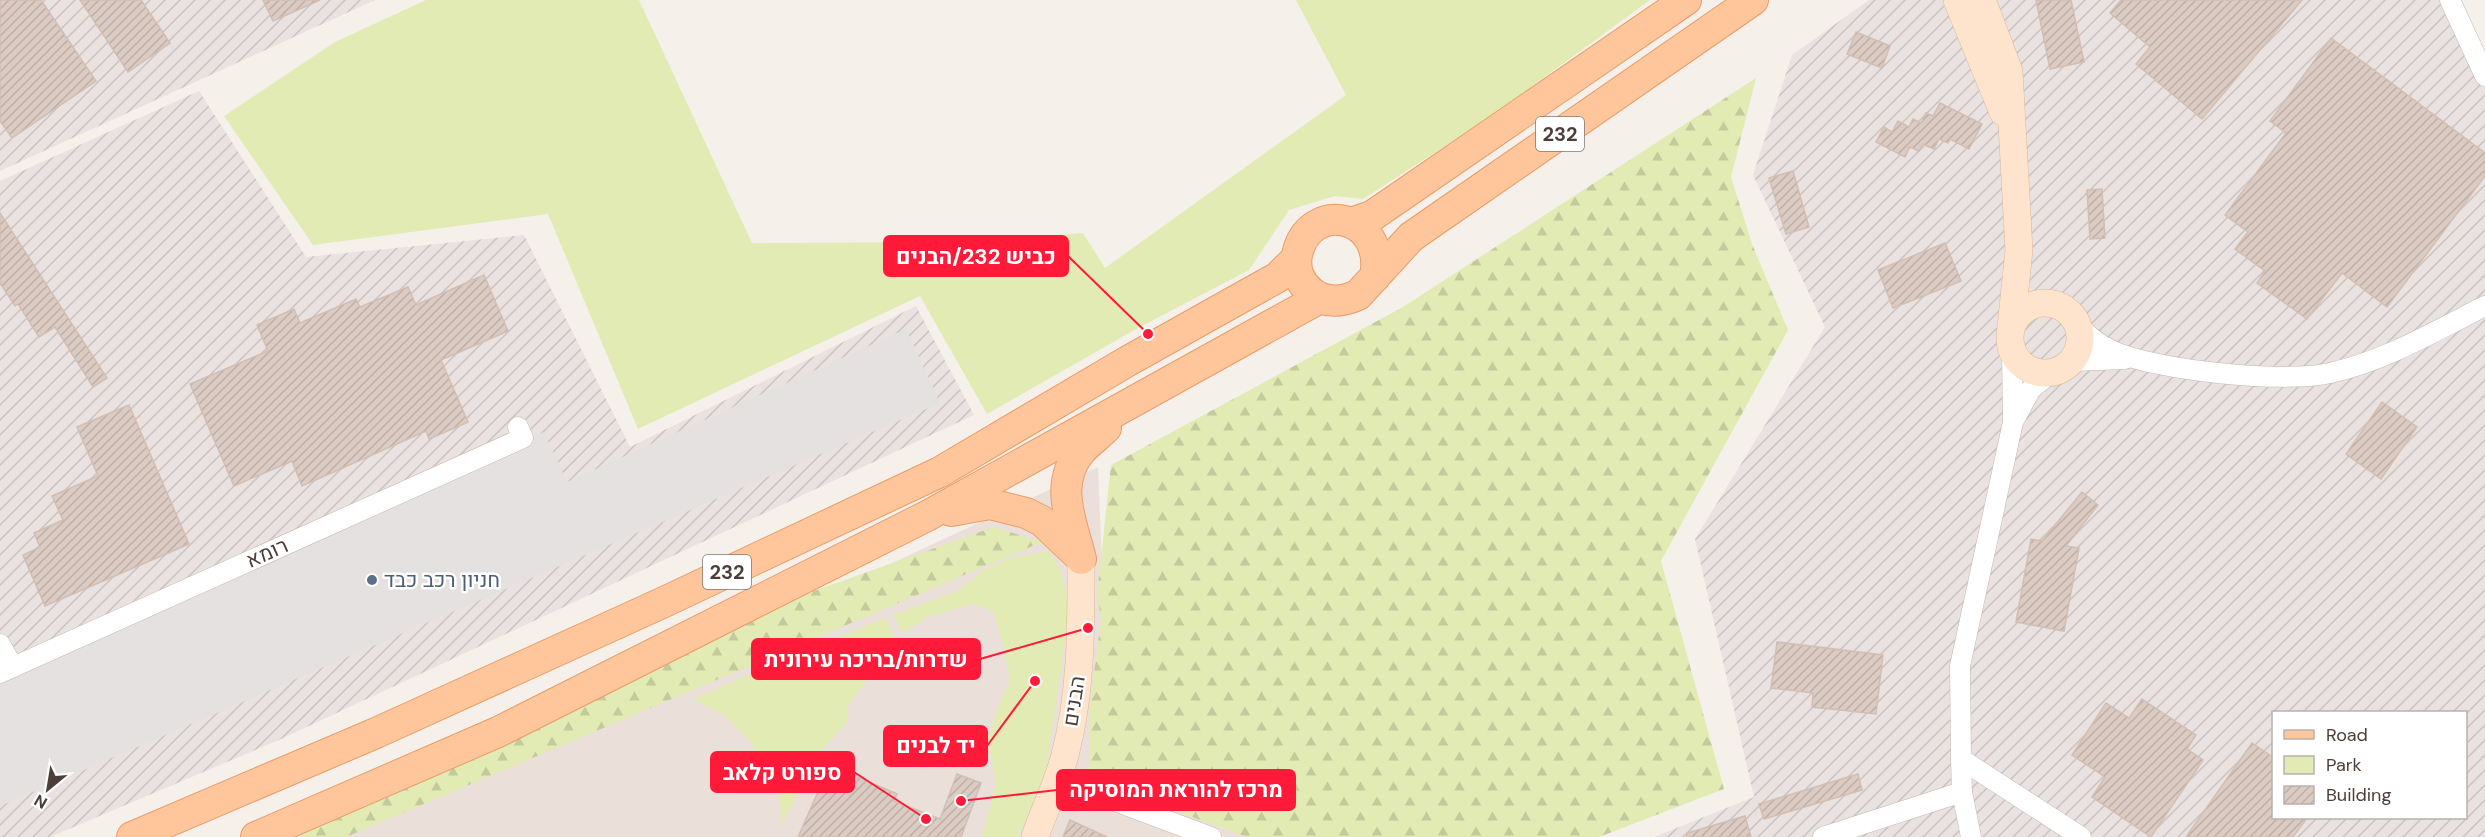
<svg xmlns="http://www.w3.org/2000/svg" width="2485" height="837" font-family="'DM Sans',Heebo,sans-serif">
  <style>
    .residential { fill: #eae0d9 }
    .industrial { fill: url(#industrial-furrows); fill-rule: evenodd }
    .green { fill: #e2ebb4 }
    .forest { fill: url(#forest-firs) }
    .parking { fill: #e5e1e0 }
    .building { fill: url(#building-hatch); stroke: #d3beb3; stroke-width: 1.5 }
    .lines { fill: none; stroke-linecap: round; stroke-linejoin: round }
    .street-casing { stroke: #c5b8b0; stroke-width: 21 }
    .secondary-casing { stroke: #dab89c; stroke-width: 28 }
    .primary-casing { stroke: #e89c67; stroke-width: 32 }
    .street { stroke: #fff; stroke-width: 20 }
    .secondary { stroke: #ffe4cd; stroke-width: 27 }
    .primary { stroke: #ffc69c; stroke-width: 30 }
    .service-dot { fill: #5c6f8a; stroke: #fff; stroke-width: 2 }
    .labels { text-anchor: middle; stroke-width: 5; stroke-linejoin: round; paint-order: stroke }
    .shield { fill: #fff; stroke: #817874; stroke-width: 1.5 }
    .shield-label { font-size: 20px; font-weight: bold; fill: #4b3e38 }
    .street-label { font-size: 21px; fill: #4b3e38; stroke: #fff }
    .service-label { font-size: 21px; fill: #4e5e75; stroke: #fff; text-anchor: start }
    .leader { fill: none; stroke: #ff1a39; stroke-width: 2 }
    .callout-dot { fill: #ff1a39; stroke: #fff; stroke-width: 2 }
    .callout { fill: #ff1a39; stroke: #ff1a39; stroke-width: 2 }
    .callout-label { font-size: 22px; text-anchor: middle; font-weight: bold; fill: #fff }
  </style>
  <defs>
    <pattern id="industrial-furrows" width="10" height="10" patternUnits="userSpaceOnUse" patternTransform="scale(1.5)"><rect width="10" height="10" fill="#e9e2e0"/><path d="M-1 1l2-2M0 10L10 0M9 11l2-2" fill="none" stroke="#c9c3c1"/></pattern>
    <pattern id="forest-firs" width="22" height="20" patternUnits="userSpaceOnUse" patternTransform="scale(1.5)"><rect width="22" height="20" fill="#e2ebb4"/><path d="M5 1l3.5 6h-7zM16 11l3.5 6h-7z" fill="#c3cb9c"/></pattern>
    <pattern id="building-hatch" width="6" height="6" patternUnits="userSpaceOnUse" patternTransform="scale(1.5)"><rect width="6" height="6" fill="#dbcbc3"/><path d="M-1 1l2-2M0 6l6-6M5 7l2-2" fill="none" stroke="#bdafa8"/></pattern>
  </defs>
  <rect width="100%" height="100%" fill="#f6f0eb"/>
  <path class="residential" d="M1098,467L1106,662L1282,837H305Z"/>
  <g class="industrial">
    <path d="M0,0H375L0,171Z"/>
    <path d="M1869,0H2454L2485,54V837H1654L1754,797L1695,539L1825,327L1753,175L1792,55ZM2274,712H2466V818H2274Z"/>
    <path d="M199,91L306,257L524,235L630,447L916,306L974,415L279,740L50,837H0V181Z"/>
  </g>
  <g class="green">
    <path d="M426,0H639L752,243L956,242L1083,233L1105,268L1346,95L1296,0H1650L1493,115L1363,199L1335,196L1289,210L1249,270L1138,328L987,414L920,296L638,429L548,214L313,245L224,116L335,42Z"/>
    <path d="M1050,551L1061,572L1070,607L1045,776L1018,837H982L996,784L988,740L997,709L1010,680L1004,646L993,611L973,604L929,616L903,633L893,615L959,590L984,570L1010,558Z"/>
    <path d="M885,618L896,641L847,707V722L815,757L782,825L778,783L749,740L726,717L693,699Z"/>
  </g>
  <g class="forest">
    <path d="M1756,78L1731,177L1752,244L1788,330L1661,561L1724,789L1599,837H1247L1089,779V713L1101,619L1097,594L1111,465L1403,307Z"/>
    <path d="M994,527L1042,542L346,837H256L808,593Z"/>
  </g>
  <path class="parking" d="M906,329L940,403L0,806V679L544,432L567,482Z"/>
  <g class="building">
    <path d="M0,0H41L96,81L12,138L0,121Z"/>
    <path d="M80,0H141L170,43L128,72Z"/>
    <path d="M263,0H320L273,21Z"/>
    <path d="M2036,0H2071L2084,62L2050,69Z"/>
    <path d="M2121,0H2302L2202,119L2136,64L2150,47L2110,13Z"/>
    <path d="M1856,32L1890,46L1882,68L1847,54Z"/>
    <path d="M2331,38L2485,153V176L2387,307L2342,273L2307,319L2257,283L2265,271L2235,249L2248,232L2225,215L2286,133L2270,121Z"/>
    <path d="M1940,103L1982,124L1969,149L1950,139L1948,143L1939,139L1934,149L1923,144L1919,151L1910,147L1905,157L1876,142L1884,127L1892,132L1898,121L1909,127L1913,119L1921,123L1926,113L1933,116Z"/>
    <path d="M1793,171L1809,227L1786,234L1769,178Z"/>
    <path d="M2102,189L2105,238L2090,239L2087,190Z"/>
    <path d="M0,213L107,378L93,387L55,327L39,337L18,304L15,306L0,283Z"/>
    <path d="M1945,243L1961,281L1893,308L1878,270Z"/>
    <path d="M484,275L508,331L441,360L468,422L429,439L426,431L302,486L292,461L234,486L190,384L268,351L257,325L294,309L300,323L356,299L360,307L408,287L416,305Z"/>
    <path d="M2382,402L2417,427L2381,479L2346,454Z"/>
    <path d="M129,405L189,544L45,606L23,555L40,547L34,533L63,520L52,496L98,476L77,427Z"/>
    <path d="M2082,492L2098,505L2066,546L2079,548L2064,631L2016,622L2031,539L2042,541Z"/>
    <path d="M1777,642L1883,655L1876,714L1812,707L1813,693L1771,688Z"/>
    <path d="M2142,699L2196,735L2187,749L2203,760L2151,837L2092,797L2105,777L2072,755L2106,703L2129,718Z"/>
    <path d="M2252,743L2274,758V818H2307L2293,837H2186Z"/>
    <path d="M830,765L897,794L894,801L940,819L957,774L981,783L961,837H798Z"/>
    <path d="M1858,774L1862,790L1764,819L1759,804Z"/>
    <path d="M1745,816L1751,837H1687V833Z"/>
    <path d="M1070,820L1107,837H1063Z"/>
  </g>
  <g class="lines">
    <defs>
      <g id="street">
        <path d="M2450,0L2485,76"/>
        <path d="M2077,323C2087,336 2098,344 2113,351C2155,370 2284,384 2330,373C2385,361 2435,331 2485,306"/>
        <path d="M2012,351L2013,419"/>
        <path d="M2072,361L2125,359"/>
        <path d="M2051,373L2031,389L2013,422L1960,666L1961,759L2081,837"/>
        <path d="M0,644L13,667"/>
        <path d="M0,673L523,438L518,427"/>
        <path d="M1961,759L1962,792L1971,837"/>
        <path d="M1056,779L1211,837"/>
        <path d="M1823,837L1962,792"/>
      </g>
      <g id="secondary">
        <path d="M1957,0L2003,112"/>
        <path d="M1982,0L2009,71L2019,250L2011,327"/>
        <circle cx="2045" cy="338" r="35"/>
        <path d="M1035,837C1044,810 1058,783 1065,755C1082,690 1081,625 1081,559"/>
      </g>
      <g id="primary">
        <path d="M1351,223L1372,216L1686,0"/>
        <path d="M1375,277C1387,214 1309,198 1297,255C1294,269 1300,283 1311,292C1325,304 1342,302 1358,295L1411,237L1753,0"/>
        <path d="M951,511L990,504L1026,513L1042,521L1080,557"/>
        <path d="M1081,559C1072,522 1053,484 1081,451C1088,443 1098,436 1106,428"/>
        <path d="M132,837L376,733L662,603L940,472L1128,361L1278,277L1296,259"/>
        <path d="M256,837L498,732L927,516L1320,298"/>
      </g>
    </defs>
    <use href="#street" class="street-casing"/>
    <use href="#secondary" class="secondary-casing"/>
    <use href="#primary" class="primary-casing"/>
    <use href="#street" class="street"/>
    <use href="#secondary" class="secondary"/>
    <use href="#primary" class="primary"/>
  </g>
  <circle class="service-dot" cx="372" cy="580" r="6"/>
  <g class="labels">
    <g class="shield">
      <rect x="1536" y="117" width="48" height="34" rx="4.5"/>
      <rect x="703" y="555" width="48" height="34" rx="4.5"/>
    </g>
    <g class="shield-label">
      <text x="1560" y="141">232</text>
      <text x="727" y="579">232</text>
    </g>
    <g class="street-label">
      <text transform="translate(267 553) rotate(-24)" y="7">רומא</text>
      <text transform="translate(1074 701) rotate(-81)" y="7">הבנים</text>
    </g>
    <g class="service-label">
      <text x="384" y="587">חניון רכב כבד</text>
    </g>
  </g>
  <path class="leader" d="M1148 334L1068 256M1088 628L980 659M1035 681L987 746M926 819L854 772M961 801L1057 790"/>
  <g class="callout-dot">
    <circle cx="1148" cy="334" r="6"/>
    <circle cx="1088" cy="628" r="6"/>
    <circle cx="1035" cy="681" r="6"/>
    <circle cx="926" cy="819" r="6"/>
    <circle cx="961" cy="801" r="6"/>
  </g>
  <g class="callout">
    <rect x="884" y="236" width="184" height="40" rx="6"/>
    <rect x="752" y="639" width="228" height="40" rx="6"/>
    <rect x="884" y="726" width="103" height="40" rx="6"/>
    <rect x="711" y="752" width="143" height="40" rx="6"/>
    <rect x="1057" y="770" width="238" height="40" rx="6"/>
  </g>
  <g class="callout-label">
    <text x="976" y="264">כביש 232/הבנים</text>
    <text x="866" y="667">שדרות/בריכה עירונית</text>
    <text x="936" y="753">יד לבנים</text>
    <text x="782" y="780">ספורט קלאב</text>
    <text x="1176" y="797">מרכז להוראת המוסיקה</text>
  </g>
  <rect x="2272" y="711" width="195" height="108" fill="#ffffff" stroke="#b7b2af" stroke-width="1.5"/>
  <rect x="2284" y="730" width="30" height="9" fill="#ffc69c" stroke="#b7b2af" stroke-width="1.5"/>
  <text x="2326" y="741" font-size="18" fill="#4b3e38">Road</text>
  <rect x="2284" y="756" width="30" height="18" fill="#e2ebb4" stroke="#b7b2af" stroke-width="1.5"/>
  <text x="2326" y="771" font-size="18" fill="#4b3e38">Park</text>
  <rect x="2284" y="786" width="30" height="18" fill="url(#building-hatch)" stroke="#b7b2af" stroke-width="1.5"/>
  <text x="2326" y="801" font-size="18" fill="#4b3e38">Building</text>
  <g transform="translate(48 789) rotate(210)" stroke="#ffffff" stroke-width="4.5" paint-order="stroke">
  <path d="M0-4.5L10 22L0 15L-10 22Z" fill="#4b3e38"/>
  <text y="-9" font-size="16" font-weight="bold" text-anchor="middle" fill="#4b3e38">N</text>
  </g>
</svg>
